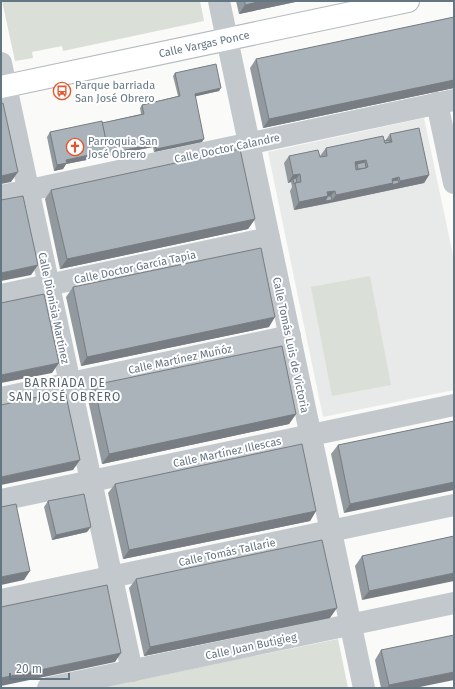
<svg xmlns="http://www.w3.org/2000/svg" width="455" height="689" font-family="'Fira Sans',sans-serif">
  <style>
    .built { fill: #e8e9e9 }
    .green { fill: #dadfd7 }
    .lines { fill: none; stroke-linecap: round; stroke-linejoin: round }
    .secondary-casing { stroke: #b3babf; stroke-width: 24 }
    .street { stroke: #c3c8cc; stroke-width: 22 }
    .secondary { stroke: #fff; stroke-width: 22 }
    .wall { fill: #929a9f }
    .shaded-wall { fill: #777d82 }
    .building { fill: #aab3b9; stroke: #777d82; fill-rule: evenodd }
    .labels { text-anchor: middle; stroke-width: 4; stroke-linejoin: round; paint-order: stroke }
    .street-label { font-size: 11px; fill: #657683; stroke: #fff }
    .poi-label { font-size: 11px; fill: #657683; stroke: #fff; text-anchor: start }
    .neighbourhood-label { font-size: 12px; letter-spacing: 1px; fill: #57646e; stroke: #fff }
  </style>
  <rect width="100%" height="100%" fill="#fafaf8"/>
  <path class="built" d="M424,118L454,260V390L323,417L268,152Z"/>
  <g class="green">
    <path d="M2,1H200L204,21L63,51L62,46L32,52L33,58L15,61Z"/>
    <path d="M370,276L391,385L332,396L311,287Z"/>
    <path d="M338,639L348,688H99Z"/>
  </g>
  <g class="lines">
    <defs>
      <path id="secondary" d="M1,87L408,1"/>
    </defs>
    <use href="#secondary" class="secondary-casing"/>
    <g class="street">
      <path d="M219,1L364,688"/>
      <path d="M1,63L132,671"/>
      <path d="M437,103L454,183"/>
      <path d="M1,196L454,100"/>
      <path d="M1,295L269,238"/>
      <path d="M1,398L290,336"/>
      <path d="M1,500L454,405"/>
      <path d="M1,600L454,505"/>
      <path d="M48,688L454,603"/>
    </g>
    <use href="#secondary" class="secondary"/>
  </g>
  <g class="wall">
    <path d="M236,1H300L239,14Z"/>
    <path d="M454,17V88L263,128L250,68L256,59Z"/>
    <path d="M175,73L219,91L195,96L202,142L154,152L153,147L66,164L63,169L54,171L47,137L50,132L102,123L141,114L140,108L142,105L178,96L173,76Z"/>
    <path d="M390,134L429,175L424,183L294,210L290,191L292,187L291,182L288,183L284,163L289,156L320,157V156L326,148L385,141Z"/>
    <path d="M51,190L255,219L248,229L60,269L45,199Z"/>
    <path d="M73,287L269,327L81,366L66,297Z"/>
    <path d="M94,385L296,414L289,424L102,464L87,395Z"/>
    <path d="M454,421L344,513L331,454L338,445Z"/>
    <path d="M115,484L316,511L310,521L123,559L108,493Z"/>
    <path d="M48,501L87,532L52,540L44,507Z"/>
    <path d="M454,536L362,600L355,566L362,556Z"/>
    <path d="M136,579L330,618L144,656L129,588Z"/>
    <path d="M381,650L415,688H381L375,660Z"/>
  </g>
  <g class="shaded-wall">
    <path d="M262,1H300L239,14L245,5Z"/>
    <path d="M454,80V88L263,128L269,119Z"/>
    <path d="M221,88L219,91L193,97L195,94Z"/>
    <path d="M204,139L202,142L154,152L156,149Z"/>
    <path d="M155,144L153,147L66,164L63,169L54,171L57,165L66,160L108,151Z"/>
    <path d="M366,160L361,168L357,164L353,169L355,162Z"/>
    <path d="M18,172L11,182L1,184V176Z"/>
    <path d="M300,174L294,181L293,179L291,182L288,183L293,175Z"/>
    <path d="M429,175L424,183L330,203L336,195L399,177L395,184L399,183L400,181Z"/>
    <path d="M335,191L329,198L332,200L330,203L294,210L299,202L327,192Z"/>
    <path d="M255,219L248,229L60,269L67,259Z"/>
    <path d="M38,265L31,275L1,281V273Z"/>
    <path d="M275,317L269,327L81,366L87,357Z"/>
    <path d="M59,363L52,373L1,383V375Z"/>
    <path d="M296,414L289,424L102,464L109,454Z"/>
    <path d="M80,460L73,470L1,485V477Z"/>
    <path d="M454,482V490L344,513L350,504Z"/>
    <path d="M316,511L310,521L123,559L129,550Z"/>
    <path d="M91,527L87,532L52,540L56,535Z"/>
    <path d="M30,571L24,580L1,585V577Z"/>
    <path d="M454,573V581L362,600L369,591Z"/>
    <path d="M337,608L330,618L144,656L150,647Z"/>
    <path d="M121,653L115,662L1,686V678Z"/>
    <path d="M454,672V680L415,688H387L389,685Z"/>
  </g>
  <g class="building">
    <path d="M245,1H262L245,5Z"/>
    <path d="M454,17V80L269,119L256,59Z"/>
    <path d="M216,64L221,88L195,94L204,139L156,149L155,144L106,154L108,151L102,123L144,114L142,105L180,96L175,73Z"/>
    <path d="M3,103L18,172L1,176V104Z"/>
    <path d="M102,121L108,151L66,160L67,163L57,165L50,132Z"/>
    <path d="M419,128L429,175L400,181L399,177L392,179L393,183L336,195L335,191L327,192L328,196L299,202L295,183L301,182L300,174L293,175L289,156L318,150L320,157L327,156L326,148L383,136L385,143L392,142L390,134ZM366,160L368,167L356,170L355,162Z"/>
    <path d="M390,140V142L385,143L384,141Z"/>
    <path d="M240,149L255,219L67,259L51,190Z"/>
    <path d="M365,162L366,168L358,169L357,164Z"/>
    <path d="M296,178L297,182L295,183L294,184L293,179Z"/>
    <path d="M398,180L399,183L391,185L393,183L392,181Z"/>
    <path d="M23,196L38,265L1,273V200Z"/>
    <path d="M328,196H331L332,200L325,201Z"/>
    <path d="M261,248L275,317L87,357L73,287Z"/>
    <path d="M44,294L59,363L1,375V303Z"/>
    <path d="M282,346L296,414L109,454L94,385Z"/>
    <path d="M65,391L80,460L1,477V405Z"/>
    <path d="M454,421V482L350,504L338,445Z"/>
    <path d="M302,444L316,511L129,550L115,484Z"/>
    <path d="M84,494L91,527L56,535L48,501Z"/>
    <path d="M16,504L30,571L1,577V507Z"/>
    <path d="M454,536V573L369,591L362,556Z"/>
    <path d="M322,540L337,608L150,647L136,579Z"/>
    <path d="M107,585L121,653L1,678V607Z"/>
    <path d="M454,635V672L389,685L381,650Z"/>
  </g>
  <defs>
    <symbol id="bus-ring" viewBox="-11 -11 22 22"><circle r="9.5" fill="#fff" stroke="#e4572e" stroke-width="1.5"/><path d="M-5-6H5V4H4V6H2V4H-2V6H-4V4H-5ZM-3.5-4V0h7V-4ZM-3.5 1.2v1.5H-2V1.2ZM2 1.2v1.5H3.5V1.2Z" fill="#e4572e"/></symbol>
    <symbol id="church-ring" viewBox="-11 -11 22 22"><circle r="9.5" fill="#fff" stroke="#e4572e" stroke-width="1.5"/><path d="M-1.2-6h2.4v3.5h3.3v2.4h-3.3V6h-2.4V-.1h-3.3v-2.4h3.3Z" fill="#e4572e"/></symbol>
  </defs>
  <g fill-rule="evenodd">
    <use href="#bus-ring" x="52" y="81" width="20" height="20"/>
    <use href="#church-ring" x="65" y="137" width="20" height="20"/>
  </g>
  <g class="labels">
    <g class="street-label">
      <text transform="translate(204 44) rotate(-12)" y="4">Calle Vargas Ponce</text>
      <text transform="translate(227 148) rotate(-12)" y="4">Calle Doctor Calandre</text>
      <text transform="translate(135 267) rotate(-12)" y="4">Calle Doctor García Tapia</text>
      <text transform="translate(54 308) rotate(78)" y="4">Calle Dionisia Martínez</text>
      <text transform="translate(291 345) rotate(78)" y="4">Calle Tomás Luis de Victoria</text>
      <text transform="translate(180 359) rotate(-12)" y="4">Calle Martínez Muñóz</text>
      <text transform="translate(227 452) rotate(-12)" y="4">Calle Martínez Illescas</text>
      <text transform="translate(227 552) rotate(-12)" y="4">Calle Tomás Tallarie</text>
      <text transform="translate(251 646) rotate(-12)" y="4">Calle Juan Butigieg</text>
    </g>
    <g class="poi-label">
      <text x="75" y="89">Parque barriada<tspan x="75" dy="13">San José Obrero</tspan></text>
      <text x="88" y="145">Parroquia San<tspan x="88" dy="13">José Obrero</tspan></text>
    </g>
    <g class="neighbourhood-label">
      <text x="65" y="387">BARRIADA DE<tspan x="65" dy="14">SAN JOSÉ OBRERO</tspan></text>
    </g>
  </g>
  <rect width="455" height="689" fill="none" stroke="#657683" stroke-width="4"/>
  <path d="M10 673v6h59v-6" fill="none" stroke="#657683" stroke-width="2"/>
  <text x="16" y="673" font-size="12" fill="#657683" stroke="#ffffff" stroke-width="3" paint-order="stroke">20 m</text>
</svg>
